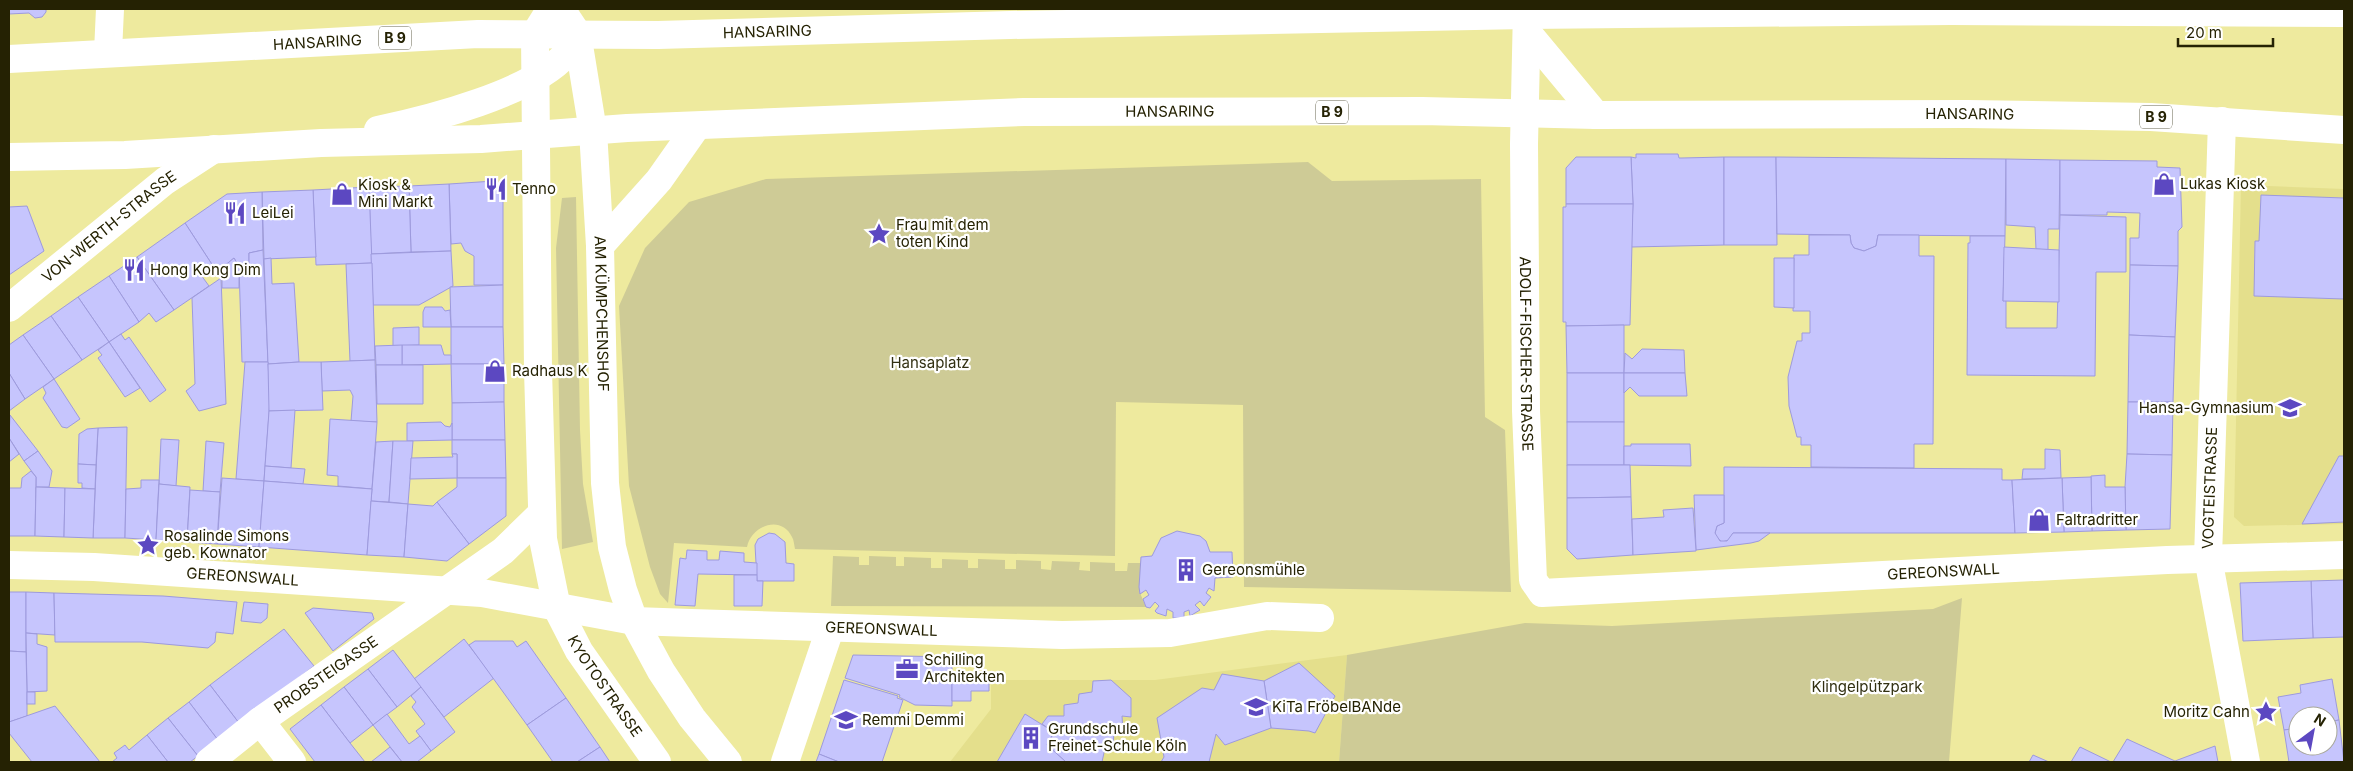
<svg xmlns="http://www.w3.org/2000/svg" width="2353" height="771" font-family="Inter,sans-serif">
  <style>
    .built { fill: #e4df8c }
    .green { fill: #cecb96 }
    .building { fill: #c6c5fd; stroke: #9d9add }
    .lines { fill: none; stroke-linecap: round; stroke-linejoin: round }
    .minor { stroke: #fff; stroke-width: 28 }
    .primary { stroke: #fff; stroke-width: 28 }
    .labels { text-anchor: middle; stroke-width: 4.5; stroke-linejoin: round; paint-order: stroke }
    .shield { fill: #fff; stroke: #66644f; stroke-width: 1 }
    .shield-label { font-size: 14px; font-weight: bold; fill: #252203 }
    .street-label { font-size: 15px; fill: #252203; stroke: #fff }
    .poi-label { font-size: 15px; fill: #252203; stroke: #fff; text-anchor: start }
    .park-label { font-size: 15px; fill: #323012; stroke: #fff }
  </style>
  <rect width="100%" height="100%" fill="#eeea9e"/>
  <g class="built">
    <path d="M2241,185L2344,189V524L2244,526L2234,517Z"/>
    <path d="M1347,655L1339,762H950L991,709V680H1155Z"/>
  </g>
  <g class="green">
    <path d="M1308,162L1332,181L1481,179L1485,417L1505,430L1511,592L1244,587L1243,405L1116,402L1115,556L795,549C794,545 794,540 792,537C781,514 751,526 747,547L674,543L668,603L660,594L650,567L629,486L619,306L645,248L689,202L766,179Z"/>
    <path d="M576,197L580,430L583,484L593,542L562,549L556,248L562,198Z"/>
    <path d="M833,556L859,557V565H869V556L896,557V566H904V557L931,558V568H942V559L968,560V568H978V559L1005,560V569H1016V560L1041,561V569L1051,570L1052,561L1080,562L1079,570L1090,571V562L1115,563V571H1127L1128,563H1140V593L1146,607L831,606Z"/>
    <path d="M1962,598L1949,762H1339L1347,655L1525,623L1612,626L1933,609Z"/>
  </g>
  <g class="building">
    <path d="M9,9H46V12L42,17L35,18L29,13L9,14Z"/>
    <path d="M1636,154H1678L1679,158H1682L1724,157V245L1631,247L1633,204L1631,157L1636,158Z"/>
    <path d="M1576,157H1631L1633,204H1566V168Z"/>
    <path d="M1724,157H1776L1777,245H1724Z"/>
    <path d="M1776,157L2006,159L2005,236L1878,235L1876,246L1864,251L1854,248L1851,243L1850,235L1777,234Z"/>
    <path d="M2006,159L2060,160L2059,229H2048V250L2036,249L2035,227L2006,225Z"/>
    <path d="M2060,160L2157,161V167L2180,168L2182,227L2178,231V266L2130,265V238H2139L2140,213L2107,212V215H2060Z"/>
    <path d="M494,181L503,190V285H474V256L465,251L461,243L451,244L449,184Z"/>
    <path d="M449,184L451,251L411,252L409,186Z"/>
    <path d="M409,186L411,252L371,254L369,187Z"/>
    <path d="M369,187L372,263L316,265L313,190Z"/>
    <path d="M313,190L316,257L264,259L262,192Z"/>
    <path d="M262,192L263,250L249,253V263L239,267L234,258L217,272L185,223L227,194Z"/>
    <path d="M2261,195L2344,198V299L2254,296L2255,241H2259Z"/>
    <path d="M1566,204H1633L1630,325L1566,326V322H1563V207H1566Z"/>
    <path d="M27,206L44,251L9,275V207Z"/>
    <path d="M2060,215L2126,217V272H2096L2095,376L1967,375L1968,243H1970V236H2005L2003,301L2006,300V328H2057Z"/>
    <path d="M185,223L213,266L201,275L209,286L174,310L137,257Z"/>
    <path d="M1809,235H1850L1851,243L1854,248L1864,251L1876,246L1878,235H1919V256H1934L1933,444H1914V468L1811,467V445H1801V437H1797L1789,406L1788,377L1797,341H1802V333H1810V311H1793L1794,255H1809Z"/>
    <path d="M2004,247L2059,250V302L2003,301Z"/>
    <path d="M263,250L268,362H242L239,267L249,263V253Z"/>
    <path d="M451,251L453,286L419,305H373L371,254Z"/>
    <path d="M137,257L174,310L156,322L149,313L139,322L109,276Z"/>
    <path d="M234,258L239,267V288H222V279L217,272Z"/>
    <path d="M271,258L272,284L294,283L299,362L268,364L264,259Z"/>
    <path d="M1774,258H1794V308L1774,307Z"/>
    <path d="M372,263L375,360L350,361L346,264Z"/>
    <path d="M2130,265L2178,266L2175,337L2129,335Z"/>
    <path d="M109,276L139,322L109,342L78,297Z"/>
    <path d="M221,278L226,404L199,411L186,391L195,384L192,298Z"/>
    <path d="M503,285V327H451L450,287Z"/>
    <path d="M78,297L109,342L82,360L51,316Z"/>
    <path d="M425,307H442L445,311L450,310L451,327H423V312Z"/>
    <path d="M51,316L82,360L54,379L23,335Z"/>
    <path d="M1624,325V373H1567L1566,326Z"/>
    <path d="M419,327V345L393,346V328Z"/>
    <path d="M451,327H503L504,364H451Z"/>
    <path d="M121,334L125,340L129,337L166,390L150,402L109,342Z"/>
    <path d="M23,335L54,379L25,399L9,373V345Z"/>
    <path d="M2129,335L2175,337L2173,402H2128Z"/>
    <path d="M109,342L140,388L125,397L98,358L102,355L98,350Z"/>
    <path d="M402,345H441L444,355H451V364L402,365Z"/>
    <path d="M402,345V365H376L375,346Z"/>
    <path d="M1642,349L1684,350L1685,373H1624L1625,353L1632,359Z"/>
    <path d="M375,360L377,422L351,421L353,396L350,390L322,391L321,362Z"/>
    <path d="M245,362H268L270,400L264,481L236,479Z"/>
    <path d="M299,362H321L323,410L269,411L268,364Z"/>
    <path d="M451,364H504V402L452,403Z"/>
    <path d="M376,365H423V404H377Z"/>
    <path d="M9,373L25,399L9,411Z"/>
    <rect x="1567" y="373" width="57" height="49"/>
    <path d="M1624,373H1685L1687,396H1639L1630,387L1624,393Z"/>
    <path d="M54,379L80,419L67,428L62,427L43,398L46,393L43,387Z"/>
    <path d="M504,402L505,440H452V403Z"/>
    <path d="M2128,402H2173L2172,455L2127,454Z"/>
    <path d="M295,410L291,468L265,466L269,411Z"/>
    <path d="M10,415L38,451L24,461L9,438Z"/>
    <path d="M330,419L377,422L372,489L338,486V476L327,475Z"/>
    <path d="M441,422L445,426L450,427L452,423V440L407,441V423Z"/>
    <rect x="1567" y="422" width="57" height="43"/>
    <path d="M127,427L125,538H93L98,428Z"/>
    <path d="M98,428L96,465L78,464L79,434L87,429Z"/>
    <path d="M9,438L19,454L9,462Z"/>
    <path d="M161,439L179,440L176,486L159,484Z"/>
    <path d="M452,440H505L506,478H457V454H452Z"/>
    <path d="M206,441L224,443L220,492L203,491Z"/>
    <path d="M393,441L389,502L371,501L376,442Z"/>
    <path d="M393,441H413L408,504L389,502Z"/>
    <path d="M1631,444H1690L1691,466L1624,465V446H1631Z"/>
    <path d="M2045,449L2060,450L2061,478L2022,479L2023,469H2045Z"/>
    <path d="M38,451L52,471L49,487H36V477L24,461Z"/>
    <path d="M452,454H457V478L410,479L411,458L453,457Z"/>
    <path d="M2127,454L2172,455L2170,529L2126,530L2125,487Z"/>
    <path d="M2339,456H2344V522L2302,524Z"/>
    <path d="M78,464L96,465L95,489L82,488V483H78Z"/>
    <path d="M1567,465H1630L1631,497L1567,498Z"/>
    <path d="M265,466L305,469L303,484L264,481Z"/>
    <path d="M1724,467L2002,469V480H2012L2015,533H1733L1729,540L1722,542L1716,537L1715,533L1717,526L1724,523Z"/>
    <path d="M31,471L36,477L35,536H9V488H21L22,478Z"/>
    <path d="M2105,475V487H2125L2126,530L2092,531L2091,476Z"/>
    <path d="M2091,477L2092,531L2064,532L2062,478Z"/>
    <path d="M222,478L264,481L259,547L217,544Z"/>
    <path d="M457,478H506V516L469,544L437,502L457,487Z"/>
    <path d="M2062,478L2064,532L2015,533L2012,480Z"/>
    <path d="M141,480H159L156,540L125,538L126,489L141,488Z"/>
    <path d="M264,481L372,489L367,555L259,547Z"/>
    <path d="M159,484L190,487L187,542L156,540Z"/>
    <path d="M36,487L65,488L64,537L35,536Z"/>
    <path d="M65,488L95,489L93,538L64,537Z"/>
    <path d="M190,490L220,492L217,544L187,542Z"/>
    <path d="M1694,495H1724V523L1717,526L1715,533L1720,541H1727L1733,533H1770L1759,541L1751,543L1696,550Z"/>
    <path d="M1631,497L1633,555L1577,559L1567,549V498Z"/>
    <path d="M371,501L408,504L404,557L367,555Z"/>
    <path d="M437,502L469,544L447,561L404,557L408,504L433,506Z"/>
    <path d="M1693,508L1696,551L1633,555L1632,519L1664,517L1663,510Z"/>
    <path d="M1177,531L1200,536L1206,541L1210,552H1232L1233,577L1215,578L1214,591L1209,588L1206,593L1211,597L1204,606L1200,601L1195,605L1200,610L1190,616L1189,610L1184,612V617L1178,618H1173V612L1167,609L1166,616L1157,613L1155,611L1159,606L1155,602L1150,608L1146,607L1143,599L1149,595L1146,590L1140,594L1139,587L1141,557L1152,556L1161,538Z"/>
    <path d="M769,533L775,534L785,542L786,563L794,564V581H757L755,545L758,539Z"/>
    <path d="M687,550L707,551V560H719L720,551L744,553V562L757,563V575L698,574L695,606L675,605L680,558L686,559Z"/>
    <path d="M734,575H757V581H763L762,606H734Z"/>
    <path d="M2344,580V637L2313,638L2311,581Z"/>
    <path d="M2311,581L2313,638L2243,641L2240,583Z"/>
    <path d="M9,592H26V652L9,651Z"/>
    <path d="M26,592L54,593L55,635L26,633Z"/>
    <path d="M54,593L163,596L237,602L233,634L216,632L215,642L208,648L142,642H55Z"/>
    <path d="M244,602L268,604L267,618L261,623L241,621Z"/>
    <path d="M313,608L372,613L374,619L333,651L305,613Z"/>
    <path d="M284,629L314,666L239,723L210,685Z"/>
    <path d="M26,633L37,634V644L47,647V691L27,692Z"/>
    <path d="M464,639L494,678L444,717L414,679Z"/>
    <path d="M475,641H513L517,647L526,641L566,698L527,725L469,645Z"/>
    <path d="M393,650L421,687L397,707L368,669Z"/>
    <path d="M9,651L26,652L27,692V716L9,722Z"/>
    <path d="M853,655L952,657V706L915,705L899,697L900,695L845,678Z"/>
    <path d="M1299,663L1335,696L1315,733L1309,731L1271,728L1264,681Z"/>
    <path d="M368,669L397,707L373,725L344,687Z"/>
    <path d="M1222,674L1264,681L1271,728L1225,745L1216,734L1209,762H1161L1164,757L1157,718L1202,688L1214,690Z"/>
    <path d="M952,678H989V691H971V701H952Z"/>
    <path d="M2332,679L2339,720L2328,722V716H2298V728L2284,730L2278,697L2301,693L2300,685Z"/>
    <path d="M844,680L898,696L897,698L903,700L882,762H839L819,754Z"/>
    <path d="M1111,680L1131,698V717L1122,716L1123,731L1114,732L1113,746L1105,748L1102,762H1066L1047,745L1054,732L1042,724L1048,716H1064V705L1078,703L1079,694L1092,692L1093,681Z"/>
    <path d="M210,685L239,723L218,740L189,702Z"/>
    <path d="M344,687L373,725L350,743L321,705Z"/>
    <path d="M421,687L455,732L431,751L416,731L425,724L412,707L416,702L411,696Z"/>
    <rect x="27" y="692" width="8" height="12"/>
    <path d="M566,698L600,747L577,762H553L527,725Z"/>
    <path d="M189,702L218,740L198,756L168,718Z"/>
    <path d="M321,705L350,743L365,762H315L290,729Z"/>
    <path d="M55,706L100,762H32L9,733V722Z"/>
    <path d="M387,714L409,744L420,736L431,751L417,762H402L373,725Z"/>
    <path d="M1025,714L1054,732L1047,745L1066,762H997Z"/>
    <path d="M168,718L198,756L190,762H168L147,735Z"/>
    <path d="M2339,720L2344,762H2289L2284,730L2298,728V746H2328V722Z"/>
    <path d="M147,735L168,762H112L117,758L114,753L125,745L129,750Z"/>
    <path d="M2127,739L2175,761L2215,746L2218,762H2113Z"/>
    <path d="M390,747L402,762H371Z"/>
    <path d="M600,747L610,762H577Z"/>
    <path d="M2080,747L2111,762H2071Z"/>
    <path d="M819,754L839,762H816Z"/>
    <path d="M2033,755L2049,762H2029Z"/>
  </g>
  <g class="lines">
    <g class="minor">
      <path id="s1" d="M1527,9L1524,144L1526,411L1533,580L1542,593L2167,560L2344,555"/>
      <path d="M1527,32L1596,115"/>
      <path d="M108,52L110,9"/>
      <path d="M2222,121L2208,558L2246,762"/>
      <path d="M600,246L659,180L697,126"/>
      <path id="s2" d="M9,308L165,181L214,149"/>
      <path id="s3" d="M9,565L94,567L482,593L634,621L691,623L1062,635L1170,633L1267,616L1320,618"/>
      <path d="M260,721L292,762"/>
      <path id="s4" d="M209,762L260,721L503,551L542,513"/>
      <path d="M785,762L830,629"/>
    </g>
    <g class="primary">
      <path id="s5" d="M561,9L577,33L593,131L600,246L605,483L612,547L623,590L634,621L661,671L692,718L728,762"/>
      <path id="s6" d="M545,18L535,34L538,370L543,539L557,608L579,651L657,762"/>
      <path id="s7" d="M9,59L478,34L658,35L1010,25L1526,15L1951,11L2344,13"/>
      <path d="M378,130C430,119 532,93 566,54C571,48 574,40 577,33"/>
      <path id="s8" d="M9,157L125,155L321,143L481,139L627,128L1024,112L1422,111L1596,115L1967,114L2151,117L2344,130"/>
    </g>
  </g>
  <defs>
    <symbol id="shop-bare" viewBox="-9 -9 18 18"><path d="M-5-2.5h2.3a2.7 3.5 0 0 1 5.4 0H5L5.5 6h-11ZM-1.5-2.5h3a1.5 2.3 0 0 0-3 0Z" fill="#5c48c1" stroke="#fff" stroke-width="2.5" paint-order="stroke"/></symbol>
    <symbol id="restaurant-bare" viewBox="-9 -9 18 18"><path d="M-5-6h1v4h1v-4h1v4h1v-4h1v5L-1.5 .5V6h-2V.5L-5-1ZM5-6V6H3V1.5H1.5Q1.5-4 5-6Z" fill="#5c48c1" stroke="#fff" stroke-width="2.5" paint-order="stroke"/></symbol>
    <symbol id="sight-bare" viewBox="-9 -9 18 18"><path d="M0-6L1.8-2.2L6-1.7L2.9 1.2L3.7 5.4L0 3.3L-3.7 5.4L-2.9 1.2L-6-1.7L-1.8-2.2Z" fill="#5c48c1" stroke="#fff" stroke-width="2.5" paint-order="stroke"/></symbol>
    <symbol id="school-bare" viewBox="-9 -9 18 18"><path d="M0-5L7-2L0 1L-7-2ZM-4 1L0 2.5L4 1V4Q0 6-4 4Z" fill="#5c48c1" stroke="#fff" stroke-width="2.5" paint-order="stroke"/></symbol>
    <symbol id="building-bare" viewBox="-9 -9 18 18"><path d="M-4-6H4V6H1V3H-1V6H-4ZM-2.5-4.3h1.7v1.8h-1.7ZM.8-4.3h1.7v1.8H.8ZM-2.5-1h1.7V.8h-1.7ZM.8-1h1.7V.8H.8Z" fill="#5c48c1" stroke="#fff" stroke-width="2.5" paint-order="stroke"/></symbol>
    <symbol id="office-bare" viewBox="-9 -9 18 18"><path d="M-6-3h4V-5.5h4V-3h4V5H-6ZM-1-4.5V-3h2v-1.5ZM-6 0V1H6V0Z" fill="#5c48c1" stroke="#fff" stroke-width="2.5" paint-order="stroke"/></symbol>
  </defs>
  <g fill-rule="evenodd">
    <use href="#shop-bare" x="2148" y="168" width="32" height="32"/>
    <use href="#restaurant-bare" x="480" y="173" width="32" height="32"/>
    <use href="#shop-bare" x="326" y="178" width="32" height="32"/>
    <use href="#restaurant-bare" x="219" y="197" width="32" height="32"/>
    <use href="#sight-bare" x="863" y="218" width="32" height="32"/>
    <use href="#restaurant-bare" x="118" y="254" width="32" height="32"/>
    <use href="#shop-bare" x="479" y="355" width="32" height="32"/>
    <use href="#school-bare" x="2274" y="392" width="32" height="32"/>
    <use href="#shop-bare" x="2023" y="504" width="32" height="32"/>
    <use href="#sight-bare" x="132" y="529" width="32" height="32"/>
    <use href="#building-bare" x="1170" y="554" width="32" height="32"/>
    <use href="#office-bare" x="891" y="653" width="32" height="32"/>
    <use href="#school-bare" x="1240" y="691" width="32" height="32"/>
    <use href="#sight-bare" x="2250" y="696" width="32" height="32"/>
    <use href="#school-bare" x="830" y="704" width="32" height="32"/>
    <use href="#building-bare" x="1015" y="722" width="32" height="32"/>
  </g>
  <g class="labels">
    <g class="shield">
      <rect x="379" y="26.5" width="32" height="23" rx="4"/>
      <rect x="1316" y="100.5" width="32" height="23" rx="4"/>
      <rect x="2140" y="105.5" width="32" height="23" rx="4"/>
    </g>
    <g class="shield-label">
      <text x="395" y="43">B 9</text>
      <text x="1332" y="117">B 9</text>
      <text x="2156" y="122">B 9</text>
    </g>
    <g class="street-label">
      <text dy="5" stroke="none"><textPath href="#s7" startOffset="759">HANSARING</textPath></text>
      <text dy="5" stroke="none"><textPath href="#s7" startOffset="309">HANSARING</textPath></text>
      <text dy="5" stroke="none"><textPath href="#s8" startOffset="1162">HANSARING</textPath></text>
      <text dy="5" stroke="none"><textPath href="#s8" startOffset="1962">HANSARING</textPath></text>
      <text dy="5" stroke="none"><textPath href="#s2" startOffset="129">VON-WERTH-STRASSE</textPath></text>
      <text dy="5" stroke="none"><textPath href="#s5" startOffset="311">AM KÜMPCHENSHOF</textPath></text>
      <text dy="5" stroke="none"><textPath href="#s1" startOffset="345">ADOLF-FISCHER-STRASSE</textPath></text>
      <text transform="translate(2210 488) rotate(-88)" y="5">VOGTEISTRASSE</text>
      <text dy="5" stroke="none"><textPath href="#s1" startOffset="989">GEREONSWALL</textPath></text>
      <text dy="5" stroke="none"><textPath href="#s3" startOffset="234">GEREONSWALL</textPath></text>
      <text dy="5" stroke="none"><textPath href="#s3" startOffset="876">GEREONSWALL</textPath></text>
      <text dy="5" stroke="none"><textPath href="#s4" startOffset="146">PROBSTEIGASSE</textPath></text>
      <text dy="5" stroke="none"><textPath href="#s6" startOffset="686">KYOTOSTRASSE</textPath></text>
    </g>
    <g class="poi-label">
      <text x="2180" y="189">Lukas Kiosk</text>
      <text x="358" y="190">Kiosk &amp;<tspan x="358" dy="17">Mini Markt</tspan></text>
      <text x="512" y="194">Tenno</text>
      <text x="252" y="218">LeiLei</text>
      <text x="896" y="230">Frau mit dem<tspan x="896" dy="17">toten Kind</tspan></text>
      <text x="150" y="275">Hong Kong Dim</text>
      <text x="512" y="376">Radhaus K</text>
      <text x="2274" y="413" text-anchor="end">Hansa-Gymnasium</text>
      <text x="2056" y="525">Faltradritter</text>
      <text x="164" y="541">Rosalinde Simons<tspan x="164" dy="17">geb. Kownator</tspan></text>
      <text x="1202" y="575">Gereonsmühle</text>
      <text x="924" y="665">Schilling<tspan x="924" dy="17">Architekten</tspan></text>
      <text x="1272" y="712">KiTa FröbelBANde</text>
      <text x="2250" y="717" text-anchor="end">Moritz Cahn</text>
      <text x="862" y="725">Remmi Demmi</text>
      <text x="1048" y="734">Grundschule<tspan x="1048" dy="17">Freinet-Schule Köln</tspan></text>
    </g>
    <g class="park-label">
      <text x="930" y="368">Hansaplatz</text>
      <text x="1867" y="692">Klingelpützpark</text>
    </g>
  </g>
  <rect width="2353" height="771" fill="none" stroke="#252203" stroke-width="20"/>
  <g transform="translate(2313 731) rotate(32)"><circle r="24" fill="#ffffff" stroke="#a8a79a"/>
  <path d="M0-4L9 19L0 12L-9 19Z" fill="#5c48c1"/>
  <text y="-8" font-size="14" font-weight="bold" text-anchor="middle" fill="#252203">N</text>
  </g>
  <path d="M2178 38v8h95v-8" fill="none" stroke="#252203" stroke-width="2.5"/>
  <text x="2186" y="38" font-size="15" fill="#252203" stroke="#ffffff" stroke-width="4" paint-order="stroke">20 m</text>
</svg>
